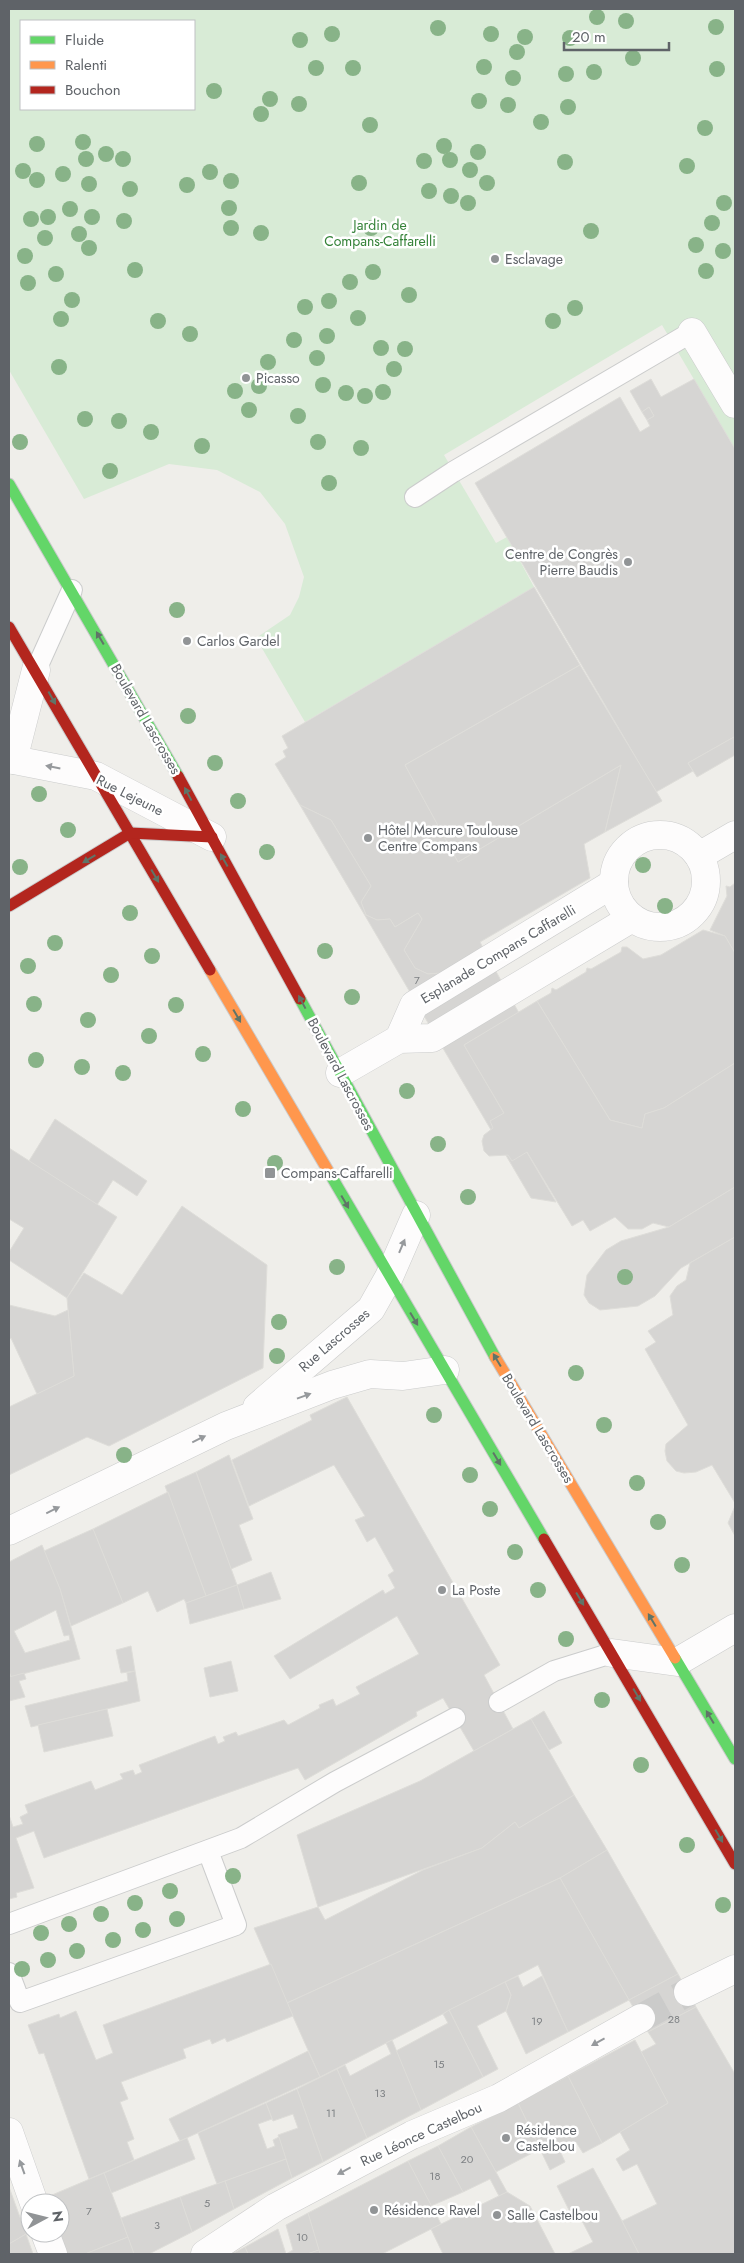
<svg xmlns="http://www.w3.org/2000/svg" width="744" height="2263" font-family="Jost,sans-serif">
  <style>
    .green { fill: #d8ebd6; fill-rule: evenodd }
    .building { fill: #d6d5d3; stroke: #deddd9; fill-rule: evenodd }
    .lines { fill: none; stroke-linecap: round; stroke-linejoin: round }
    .street-tunnel { stroke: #cbcbca; stroke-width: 28; stroke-dasharray: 28 14; stroke-linecap: butt }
    .lane-casing { stroke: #cbcccc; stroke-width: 22 }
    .street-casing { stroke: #cbcccc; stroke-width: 29 }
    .fast-casing { stroke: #cacacb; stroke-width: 13 }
    .slow-casing { stroke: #cacacb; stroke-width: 13 }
    .jam-casing { stroke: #cacacb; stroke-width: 13 }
    .lane { stroke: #fdfcfc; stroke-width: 20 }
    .street { stroke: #fdfcfc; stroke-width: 28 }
    .fast { stroke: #63d668; stroke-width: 11 }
    .slow { stroke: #ff974d; stroke-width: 11 }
    .jam { stroke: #b3261e; stroke-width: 11 }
    .tree { fill: #88b388 }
    .oneway { fill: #607468 }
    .oneway2 { fill: #96999c }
    .poi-dot { fill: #919496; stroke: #fff; stroke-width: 2 }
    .labels { text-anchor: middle; stroke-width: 5; stroke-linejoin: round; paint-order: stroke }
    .number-label { font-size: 11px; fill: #7e8184 }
    .park-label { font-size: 14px; fill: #348238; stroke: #fff }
    .poi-label { font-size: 14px; fill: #5f6368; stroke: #fff; text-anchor: start }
    .street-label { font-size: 14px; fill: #5f6368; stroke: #fff }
  </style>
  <rect width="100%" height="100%" fill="#efeeea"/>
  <path class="green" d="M9,9H735V449L662,325L444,455L496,543L507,537L534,587L305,722L256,638L290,615L299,597L304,577L285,524L260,492L217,470L169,464L84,499L9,370ZM21,21H194V109H21Z"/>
  <g class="building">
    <path d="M651,379L661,397L694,379L735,449V739L734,737L688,763L693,771L656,792L475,483L620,397L640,432L650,426L647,420L654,416L649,407L642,412L630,391Z"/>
    <path d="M649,407L654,416L647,420L642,412Z"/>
    <path d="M534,587L580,665L405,765L458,862L621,765L605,832L584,844L590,878L480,942L483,948L441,973L428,974L415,968L404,950L422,919L418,913L395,927L390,919L377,920L366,915L361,902L371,886L331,820L300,805L275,764L286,757L283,751L288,748L282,736Z"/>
    <path d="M580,665L662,801L605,832L621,765L458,862L405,765Z"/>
    <path d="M734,737L735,755L697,777L688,763Z"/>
    <path d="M300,805L331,820L371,886L361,902L366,915L377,920L390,919L395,927L418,913L422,919L404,950L415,968L428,974L441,973L483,948L519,1013L464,1045L556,1202L531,1198Z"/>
    <path d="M735,883V953L725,936L710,930L727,896L726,886L730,887Z"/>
    <path d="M703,930L725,936L735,953V1063L664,1108L645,1114L642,1128L610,1120L537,1001L551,993L552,988L556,990L586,972L587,968L591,969L621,952L622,947H627L643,959L661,955Z"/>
    <path d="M537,1001L610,1120L642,1128L645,1114L664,1108L735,1063V1187L669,1227L653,1223L642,1229H628L615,1217L590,1231L583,1220L572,1226L527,1152L512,1161L508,1155L489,1156L484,1151L482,1141L484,1135L493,1128L490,1121L504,1113L464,1045Z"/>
    <path d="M55,1119L147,1181L137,1196L113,1180L97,1205L29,1161Z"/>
    <path d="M9,1148L117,1217L67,1298L9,1260V1252L24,1228L9,1219Z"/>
    <path d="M735,1187V1237L681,1268L655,1296L638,1306L600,1310L589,1303L584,1295L587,1275L606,1250L621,1241L669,1227Z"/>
    <path d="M182,1206L267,1265L263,1368L109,1446L87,1437L9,1475V1407L74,1376L67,1298L84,1273L122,1295Z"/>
    <path d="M735,1237V1503L712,1465L696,1472L684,1473L676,1471L667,1461L665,1451L666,1444L688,1425L645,1349L656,1342L648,1331L673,1315L670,1296L677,1286L686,1280L690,1263Z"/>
    <path d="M9,1305L55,1316L68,1310L74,1376L37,1394L11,1338L9,1339Z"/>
    <path d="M347,1397L500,1665L484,1675L513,1729L474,1751L443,1698L416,1712L417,1716L305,1780L298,1768L44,1858L34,1831L16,1838L34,1888L16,1893L17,1897L9,1899V1815L13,1827L23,1824L20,1817L28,1813L25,1805L91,1781L95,1790L123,1779L120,1774L133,1770L135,1775L142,1772L139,1765L215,1736L218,1744L225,1741L223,1737L236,1732L238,1736L284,1720L288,1725L320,1708L319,1705L333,1699L336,1706L360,1694L356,1687L419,1654L397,1616L290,1679L274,1656L383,1590L385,1594L395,1588L388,1575L394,1571L375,1537L367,1542L355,1520L365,1516L334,1465L249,1506L232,1460L312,1420L310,1415Z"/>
    <path d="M229,1455L253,1519L239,1525L252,1560L231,1569L196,1472Z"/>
    <path d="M196,1472L237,1585L206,1596L165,1486Z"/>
    <path d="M168,1492L206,1596L186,1603L184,1599L157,1612L148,1591L123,1603L93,1529Z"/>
    <path d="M735,1506V1536L728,1523Z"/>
    <path d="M93,1529L123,1603L71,1626L60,1589L44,1551Z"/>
    <path d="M42,1545L60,1589L80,1659L11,1677L9,1671V1562ZM56,1610L64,1636L69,1635L70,1640L25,1653L14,1631Z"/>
    <path d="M271,1572L281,1599L244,1609L237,1585Z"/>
    <path d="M237,1585L244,1609L190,1624L186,1603Z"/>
    <path d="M131,1646L135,1671L121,1673L116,1650Z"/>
    <path d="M231,1661L238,1691L210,1697L204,1668Z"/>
    <path d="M135,1671L140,1701L31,1727L25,1706L128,1681L127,1673Z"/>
    <path d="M24,1673L26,1679L19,1681L25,1697L9,1701V1677Z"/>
    <path d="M107,1709L113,1736L44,1752L38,1725Z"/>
    <path d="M544,1711L562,1743L549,1750L531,1719Z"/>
    <path d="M531,1719L574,1795L519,1828L515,1822L482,1848L318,1907L297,1835L420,1781Z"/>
    <path d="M574,1795L607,1850L560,1878L287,2003L254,1928L318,1907L325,1920L423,1870L482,1848L515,1822L519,1828Z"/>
    <path d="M607,1850L678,1974L629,2000L560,1878Z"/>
    <path d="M560,1878L629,2000L568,2032L538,1965L320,2077L287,2003Z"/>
    <path d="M271,1964L293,2016L227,2042L225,2038L212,2044L210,2039L183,2049L186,2058L121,2082L128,2099L120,2102L134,2139L127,2142L134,2160L89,2179L44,2053L39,2054L28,2025L59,2014L60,2018L76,2011L96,2060L113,2053L103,2025Z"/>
    <path d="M678,1974L696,2007L648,2032L629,2000Z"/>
    <path d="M518,1976L523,1987L542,1976L568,2032L526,2054L506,2011L511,1995L505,1982Z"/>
    <path d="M505,1982L511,1995L506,2011L477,2026L498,2069L483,2077L449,2010Z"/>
    <path d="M696,2007L735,2074V2254H639L622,2221L657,2204L637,2164L623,2171L616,2159L630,2150L620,2132L668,2103L641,2052L656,2044L648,2032Z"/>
    <path d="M449,2010L483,2077L421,2110L396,2051L448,2023L443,2014Z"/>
    <path d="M392,2040L421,2110L367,2138L337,2069L345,2065L350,2076L391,2054L386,2043Z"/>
    <path d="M635,2040L668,2103L602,2143L568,2076Z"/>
    <path d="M308,2051L320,2077L180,2141L169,2119Z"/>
    <path d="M337,2069L367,2138L323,2162L297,2089Z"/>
    <path d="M568,2076L602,2143L583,2153L576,2142L560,2151L565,2162L550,2170L518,2103Z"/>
    <path d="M297,2089L323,2162L292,2178L278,2135L298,2128L293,2114L273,2121L266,2103Z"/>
    <path d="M266,2103L272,2119L258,2124L267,2149L275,2146L273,2140L279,2137L286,2159L217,2184L198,2133Z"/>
    <path d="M518,2103L540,2149L496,2172L471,2127Z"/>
    <path d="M471,2127L507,2192L499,2196L490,2179L463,2192L438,2146Z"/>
    <path d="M187,2138L195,2159L111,2193L104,2173Z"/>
    <path d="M438,2146L463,2192L431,2206L408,2161Z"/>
    <path d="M286,2159L292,2178L234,2209L225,2181Z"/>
    <path d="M408,2161L441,2224L382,2254H320L308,2213Z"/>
    <path d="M593,2168L622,2221L639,2254H568L593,2242L580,2217L574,2220L557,2186Z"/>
    <path d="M104,2173L128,2237L85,2254H66L58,2233H60V2203H47L45,2198Z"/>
    <path d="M225,2181L234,2209L192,2232L180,2197Z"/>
    <path d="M9,2187L26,2234L9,2244Z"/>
    <path d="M507,2192L530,2206L555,2254H443L431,2229Z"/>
    <path d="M180,2197L192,2232L149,2254H134L121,2218Z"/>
    <path d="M308,2213L319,2250L307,2254H286L293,2250L286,2225Z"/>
    <path d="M278,2229L286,2254H248L245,2247Z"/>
    <path d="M26,2234L33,2254H9V2244Z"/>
    <path d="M128,2237L134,2254H85Z"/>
    <path d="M245,2247L248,2254H232Z"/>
    <path d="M319,2250L320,2254H307Z"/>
  </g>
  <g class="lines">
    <path class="street-tunnel" d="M641,2018L688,1992"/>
    <defs>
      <g id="lane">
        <path d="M415,497L453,472L692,332"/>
        <path d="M36,670L72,590"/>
        <path d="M499,1702L554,1671L612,1653"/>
        <path d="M9,1924L241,1838L335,1782L455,1718"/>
        <path d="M9,1973L20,2002L236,1925L208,1851"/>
      </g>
      <g id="street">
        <path d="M692,332L735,404"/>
        <path d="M9,759L96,776L212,837"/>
        <path d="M13,760L36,670"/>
        <circle cx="660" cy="881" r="46"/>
        <path d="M699,856L735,835"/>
        <path d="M399,1039L414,1005L614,883"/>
        <path d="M340,1073L399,1039L432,1038L632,918"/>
        <path d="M257,1407L371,1309L389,1277L416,1215"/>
        <path d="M9,1531L226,1426L332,1385L370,1374L403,1376L445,1370"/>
        <path d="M612,1653L677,1662L735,1628"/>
        <path d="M688,1992L735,1969"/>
        <path d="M9,2132L34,2203"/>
        <path d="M45,2233L53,2254"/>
        <path d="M205,2254L276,2207L412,2135L499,2098L641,2018"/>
      </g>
      <g id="fast">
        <path d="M9,484L178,776"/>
        <path d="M300,999L495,1357"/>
        <path d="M330,1174L544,1539"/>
        <path d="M675,1658L735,1759"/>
      </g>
      <g id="slow">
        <path d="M210,970L330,1174"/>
        <path d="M495,1357L675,1658"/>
      </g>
      <g id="jam">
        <path d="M9,627L210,970"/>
        <path d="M178,776L300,999"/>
        <path d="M9,906L130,833L212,837"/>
        <path d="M544,1539L735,1864"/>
      </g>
    </defs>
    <use href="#lane" class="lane-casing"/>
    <use href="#street" class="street-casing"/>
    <use href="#fast" class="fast-casing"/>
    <use href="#slow" class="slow-casing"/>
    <use href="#jam" class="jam-casing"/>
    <use href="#lane" class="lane"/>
    <use href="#street" class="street"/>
    <use href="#fast" class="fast"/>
    <use href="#slow" class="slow"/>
    <use href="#jam" class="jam"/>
  </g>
  <g class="tree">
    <circle cx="597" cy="17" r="8"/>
    <circle cx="626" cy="21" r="8"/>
    <circle cx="716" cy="27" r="8"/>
    <circle cx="438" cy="28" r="8"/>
    <circle cx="332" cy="34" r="8"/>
    <circle cx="491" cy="34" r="8"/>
    <circle cx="525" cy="37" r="8"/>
    <circle cx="570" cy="38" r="8"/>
    <circle cx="300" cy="40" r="8"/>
    <circle cx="517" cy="52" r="8"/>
    <circle cx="633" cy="58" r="8"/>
    <circle cx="484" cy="67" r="8"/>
    <circle cx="316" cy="68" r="8"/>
    <circle cx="353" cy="68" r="8"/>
    <circle cx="717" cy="69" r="8"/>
    <circle cx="594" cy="72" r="8"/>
    <circle cx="566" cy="74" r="8"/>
    <circle cx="513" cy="78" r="8"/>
    <circle cx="214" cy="91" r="8"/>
    <circle cx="270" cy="99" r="8"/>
    <circle cx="479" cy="101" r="8"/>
    <circle cx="299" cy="104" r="8"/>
    <circle cx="508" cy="105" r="8"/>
    <circle cx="568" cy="107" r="8"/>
    <circle cx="261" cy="114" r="8"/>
    <circle cx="541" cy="122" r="8"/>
    <circle cx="370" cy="125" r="8"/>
    <circle cx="705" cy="128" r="8"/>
    <circle cx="83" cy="142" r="8"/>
    <circle cx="37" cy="144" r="8"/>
    <circle cx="444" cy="146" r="8"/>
    <circle cx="478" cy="152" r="8"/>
    <circle cx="106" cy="154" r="8"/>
    <circle cx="86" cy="159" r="8"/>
    <circle cx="123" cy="159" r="8"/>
    <circle cx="450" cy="160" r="8"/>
    <circle cx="424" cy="161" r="8"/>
    <circle cx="565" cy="162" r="8"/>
    <circle cx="687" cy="166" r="8"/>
    <circle cx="470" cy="170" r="8"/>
    <circle cx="23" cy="171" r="8"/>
    <circle cx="210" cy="172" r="8"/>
    <circle cx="63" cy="174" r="8"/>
    <circle cx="37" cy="180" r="8"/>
    <circle cx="231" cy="181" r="8"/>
    <circle cx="359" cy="183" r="8"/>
    <circle cx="487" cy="183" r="8"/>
    <circle cx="89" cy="184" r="8"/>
    <circle cx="187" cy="185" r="8"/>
    <circle cx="130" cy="189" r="8"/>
    <circle cx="429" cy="191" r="8"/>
    <circle cx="451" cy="196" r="8"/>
    <circle cx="468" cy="203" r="8"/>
    <circle cx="724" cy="203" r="8"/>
    <circle cx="229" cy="208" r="8"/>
    <circle cx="70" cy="209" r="8"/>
    <circle cx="48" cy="217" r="8"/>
    <circle cx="92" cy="217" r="8"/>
    <circle cx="31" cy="219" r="8"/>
    <circle cx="124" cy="221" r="8"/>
    <circle cx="712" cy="223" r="8"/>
    <circle cx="231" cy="228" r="8"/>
    <circle cx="371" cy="228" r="8"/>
    <circle cx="591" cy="231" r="8"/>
    <circle cx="261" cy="233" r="8"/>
    <circle cx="79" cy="234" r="8"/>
    <circle cx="45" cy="238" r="8"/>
    <circle cx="696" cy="245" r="8"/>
    <circle cx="89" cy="248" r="8"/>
    <circle cx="723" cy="251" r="8"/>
    <circle cx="25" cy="256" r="8"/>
    <circle cx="135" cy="270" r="8"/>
    <circle cx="706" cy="271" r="8"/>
    <circle cx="373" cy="272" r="8"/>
    <circle cx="56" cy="274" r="8"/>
    <circle cx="350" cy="282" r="8"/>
    <circle cx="28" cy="283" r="8"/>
    <circle cx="409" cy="295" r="8"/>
    <circle cx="72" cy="300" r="8"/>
    <circle cx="329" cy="301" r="8"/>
    <circle cx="305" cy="307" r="8"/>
    <circle cx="575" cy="308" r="8"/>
    <circle cx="358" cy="318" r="8"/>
    <circle cx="61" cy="319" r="8"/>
    <circle cx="158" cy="321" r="8"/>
    <circle cx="553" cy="321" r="8"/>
    <circle cx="190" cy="334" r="8"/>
    <circle cx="327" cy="336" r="8"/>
    <circle cx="294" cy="340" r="8"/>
    <circle cx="381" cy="348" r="8"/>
    <circle cx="405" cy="349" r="8"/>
    <circle cx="317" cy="358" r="8"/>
    <circle cx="268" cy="362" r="8"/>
    <circle cx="59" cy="367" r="8"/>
    <circle cx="394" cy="369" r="8"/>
    <circle cx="323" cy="385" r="8"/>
    <circle cx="259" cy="386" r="8"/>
    <circle cx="235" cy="391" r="8"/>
    <circle cx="383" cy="392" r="8"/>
    <circle cx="346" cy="393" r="8"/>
    <circle cx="365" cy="396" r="8"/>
    <circle cx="249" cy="410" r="8"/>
    <circle cx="298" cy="416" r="8"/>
    <circle cx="85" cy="419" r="8"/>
    <circle cx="119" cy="421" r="8"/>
    <circle cx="151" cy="432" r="8"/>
    <circle cx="20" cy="442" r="8"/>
    <circle cx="318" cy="442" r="8"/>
    <circle cx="202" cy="446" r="8"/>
    <circle cx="361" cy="448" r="8"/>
    <circle cx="110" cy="471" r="8"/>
    <circle cx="329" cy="483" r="8"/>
    <circle cx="177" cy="610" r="8"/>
    <circle cx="188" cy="716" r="8"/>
    <circle cx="215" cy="763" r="8"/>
    <circle cx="39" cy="794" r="8"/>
    <circle cx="238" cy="801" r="8"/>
    <circle cx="68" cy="830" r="8"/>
    <circle cx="267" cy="852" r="8"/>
    <circle cx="643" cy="865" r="8"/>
    <circle cx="20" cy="867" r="8"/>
    <circle cx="665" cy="906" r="8"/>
    <circle cx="130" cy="913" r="8"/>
    <circle cx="55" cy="943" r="8"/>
    <circle cx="325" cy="951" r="8"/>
    <circle cx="152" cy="956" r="8"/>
    <circle cx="28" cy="966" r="8"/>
    <circle cx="111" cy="975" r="8"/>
    <circle cx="352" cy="997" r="8"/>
    <circle cx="34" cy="1004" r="8"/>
    <circle cx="176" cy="1005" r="8"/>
    <circle cx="88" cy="1020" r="8"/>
    <circle cx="149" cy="1036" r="8"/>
    <circle cx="203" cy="1054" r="8"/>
    <circle cx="36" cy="1060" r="8"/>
    <circle cx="82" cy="1067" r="8"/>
    <circle cx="123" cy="1073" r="8"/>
    <circle cx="407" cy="1091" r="8"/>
    <circle cx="243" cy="1109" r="8"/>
    <circle cx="438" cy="1144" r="8"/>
    <circle cx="275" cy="1163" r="8"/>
    <circle cx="468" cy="1197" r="8"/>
    <circle cx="337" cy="1267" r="8"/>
    <circle cx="625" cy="1277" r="8"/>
    <circle cx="279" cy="1322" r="8"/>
    <circle cx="277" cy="1356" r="8"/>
    <circle cx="576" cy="1373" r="8"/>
    <circle cx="434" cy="1415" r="8"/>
    <circle cx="604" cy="1425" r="8"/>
    <circle cx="124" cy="1455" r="8"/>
    <circle cx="470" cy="1475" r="8"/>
    <circle cx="637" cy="1483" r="8"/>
    <circle cx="490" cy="1509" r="8"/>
    <circle cx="658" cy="1522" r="8"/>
    <circle cx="515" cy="1552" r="8"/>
    <circle cx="682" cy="1565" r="8"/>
    <circle cx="538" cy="1590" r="8"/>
    <circle cx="566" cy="1639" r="8"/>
    <circle cx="602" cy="1700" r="8"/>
    <circle cx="641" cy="1765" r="8"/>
    <circle cx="687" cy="1845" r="8"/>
    <circle cx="233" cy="1876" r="8"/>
    <circle cx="170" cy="1891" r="8"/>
    <circle cx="135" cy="1903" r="8"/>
    <circle cx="723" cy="1905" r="8"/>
    <circle cx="101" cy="1914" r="8"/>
    <circle cx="177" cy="1919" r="8"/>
    <circle cx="69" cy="1924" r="8"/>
    <circle cx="143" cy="1930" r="8"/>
    <circle cx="41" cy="1933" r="8"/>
    <circle cx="113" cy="1940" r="8"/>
    <circle cx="77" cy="1951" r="8"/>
    <circle cx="48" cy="1960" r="8"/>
    <circle cx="22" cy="1969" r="8"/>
  </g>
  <defs><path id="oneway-solid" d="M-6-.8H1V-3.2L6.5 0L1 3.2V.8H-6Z" transform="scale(1.25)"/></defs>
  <g class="oneway">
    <use href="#oneway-solid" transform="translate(100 638) rotate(-120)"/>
    <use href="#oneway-solid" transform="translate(52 698) rotate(61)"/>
    <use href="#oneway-solid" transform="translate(188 794) rotate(-118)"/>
    <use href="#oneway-solid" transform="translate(89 859) rotate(149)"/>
    <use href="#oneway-solid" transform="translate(224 860) rotate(-119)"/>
    <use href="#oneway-solid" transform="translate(155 876) rotate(60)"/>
    <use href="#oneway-solid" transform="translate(302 1002) rotate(-118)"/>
    <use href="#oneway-solid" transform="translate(237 1016) rotate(60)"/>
    <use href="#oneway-solid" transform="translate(345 1202) rotate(60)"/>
    <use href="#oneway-solid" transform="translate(414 1319) rotate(59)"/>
    <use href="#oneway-solid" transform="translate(497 1360) rotate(-121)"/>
    <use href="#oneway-solid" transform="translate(497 1459) rotate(59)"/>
    <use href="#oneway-solid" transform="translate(580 1599) rotate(59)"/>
    <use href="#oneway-solid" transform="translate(652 1620) rotate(-121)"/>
    <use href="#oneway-solid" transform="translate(637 1695) rotate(60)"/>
    <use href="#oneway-solid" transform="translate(710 1717) rotate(-121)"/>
    <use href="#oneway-solid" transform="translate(719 1836) rotate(60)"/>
  </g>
  <g class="oneway2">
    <use href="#oneway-solid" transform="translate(53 767) rotate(-169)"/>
    <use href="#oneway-solid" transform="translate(402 1246) rotate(-67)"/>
    <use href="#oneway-solid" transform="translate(304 1396) rotate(-20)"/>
    <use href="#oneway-solid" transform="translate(199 1439) rotate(-26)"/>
    <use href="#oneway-solid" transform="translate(53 1510) rotate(-26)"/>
    <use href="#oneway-solid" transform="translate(598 2042) rotate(151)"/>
    <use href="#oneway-solid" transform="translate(22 2167) rotate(-110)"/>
    <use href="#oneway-solid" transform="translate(344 2171) rotate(152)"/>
  </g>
  <g class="poi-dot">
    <circle cx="495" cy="259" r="5"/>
    <circle cx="246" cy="378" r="5"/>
    <circle cx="628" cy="562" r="5"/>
    <circle cx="187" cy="641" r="5"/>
    <circle cx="368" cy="838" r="5"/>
    <rect x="264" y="1167" width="12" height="12" rx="2.5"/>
    <circle cx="442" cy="1590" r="5"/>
    <circle cx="506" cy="2138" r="5"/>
    <circle cx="374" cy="2210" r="5"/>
    <circle cx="497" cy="2215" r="5"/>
  </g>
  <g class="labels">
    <g class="number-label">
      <text x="417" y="984">7</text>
      <text x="674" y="2023">28</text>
      <text x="537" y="2025">19</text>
      <text x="439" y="2068">15</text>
      <text x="380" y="2097">13</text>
      <text x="331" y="2117">11</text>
      <text x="467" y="2163">20</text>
      <text x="435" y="2180">18</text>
      <text x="207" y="2207">5</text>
      <text x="89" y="2215">7</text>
      <text x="157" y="2229">3</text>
      <text x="302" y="2241">10</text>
    </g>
    <g class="park-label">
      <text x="380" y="230">Jardin de<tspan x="380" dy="16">Compans-Caffarelli</tspan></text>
    </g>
    <g class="poi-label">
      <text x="505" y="264">Esclavage</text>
      <text x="256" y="383">Picasso</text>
      <text x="618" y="559" text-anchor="end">Centre de Congrès<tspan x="618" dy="16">Pierre Baudis</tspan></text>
      <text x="197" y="646">Carlos Gardel</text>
      <text x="378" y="835">Hôtel Mercure Toulouse<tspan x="378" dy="16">Centre Compans</tspan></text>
      <text x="281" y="1178">Compans-Caffarelli</text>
      <text x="452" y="1595">La Poste</text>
      <text x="516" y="2135">Résidence<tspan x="516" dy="16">Castelbou</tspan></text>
      <text x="384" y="2215">Résidence Ravel</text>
      <text x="507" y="2220">Salle Castelbou</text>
    </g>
    <g class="street-label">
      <text transform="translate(146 719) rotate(60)" y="5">Boulevard Lascrosses</text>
      <text transform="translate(130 795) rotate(27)" y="5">Rue Lejeune</text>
      <text transform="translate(498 954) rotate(-31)" y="5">Esplanade Compans Caffarelli</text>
      <text transform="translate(341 1074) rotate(62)" y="5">Boulevard Lascrosses</text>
      <text transform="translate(334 1340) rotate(-41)" y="5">Rue Lascrosses</text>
      <text transform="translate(538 1428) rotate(59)" y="5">Boulevard Lascrosses</text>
      <text transform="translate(421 2134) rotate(-25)" y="5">Rue Léonce Castelbou</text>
    </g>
  </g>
  <rect width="744" height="2263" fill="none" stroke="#5f6368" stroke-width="20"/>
  <rect x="20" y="20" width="175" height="90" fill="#ffffff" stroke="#bfc1c3"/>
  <rect x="30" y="36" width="25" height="8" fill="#63d668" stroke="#bfc1c3"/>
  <text x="65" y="45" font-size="15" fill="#5f6368">Fluide</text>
  <rect x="30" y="61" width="25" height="8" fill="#ff974d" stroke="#bfc1c3"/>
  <text x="65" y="70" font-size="15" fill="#5f6368">Ralenti</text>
  <rect x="30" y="86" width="25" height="8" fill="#b3261e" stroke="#bfc1c3"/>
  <text x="65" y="95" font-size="15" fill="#5f6368">Bouchon</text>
  <g transform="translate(45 2218) rotate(83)"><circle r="24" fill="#ffffff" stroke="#bfc1c3"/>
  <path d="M0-4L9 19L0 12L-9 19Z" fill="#919496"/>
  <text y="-8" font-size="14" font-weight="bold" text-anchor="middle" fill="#5f6368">N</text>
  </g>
  <path d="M564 42v8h105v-8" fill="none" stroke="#5f6368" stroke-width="2.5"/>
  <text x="572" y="42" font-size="15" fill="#5f6368" stroke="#ffffff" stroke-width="4" paint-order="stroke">20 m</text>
</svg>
